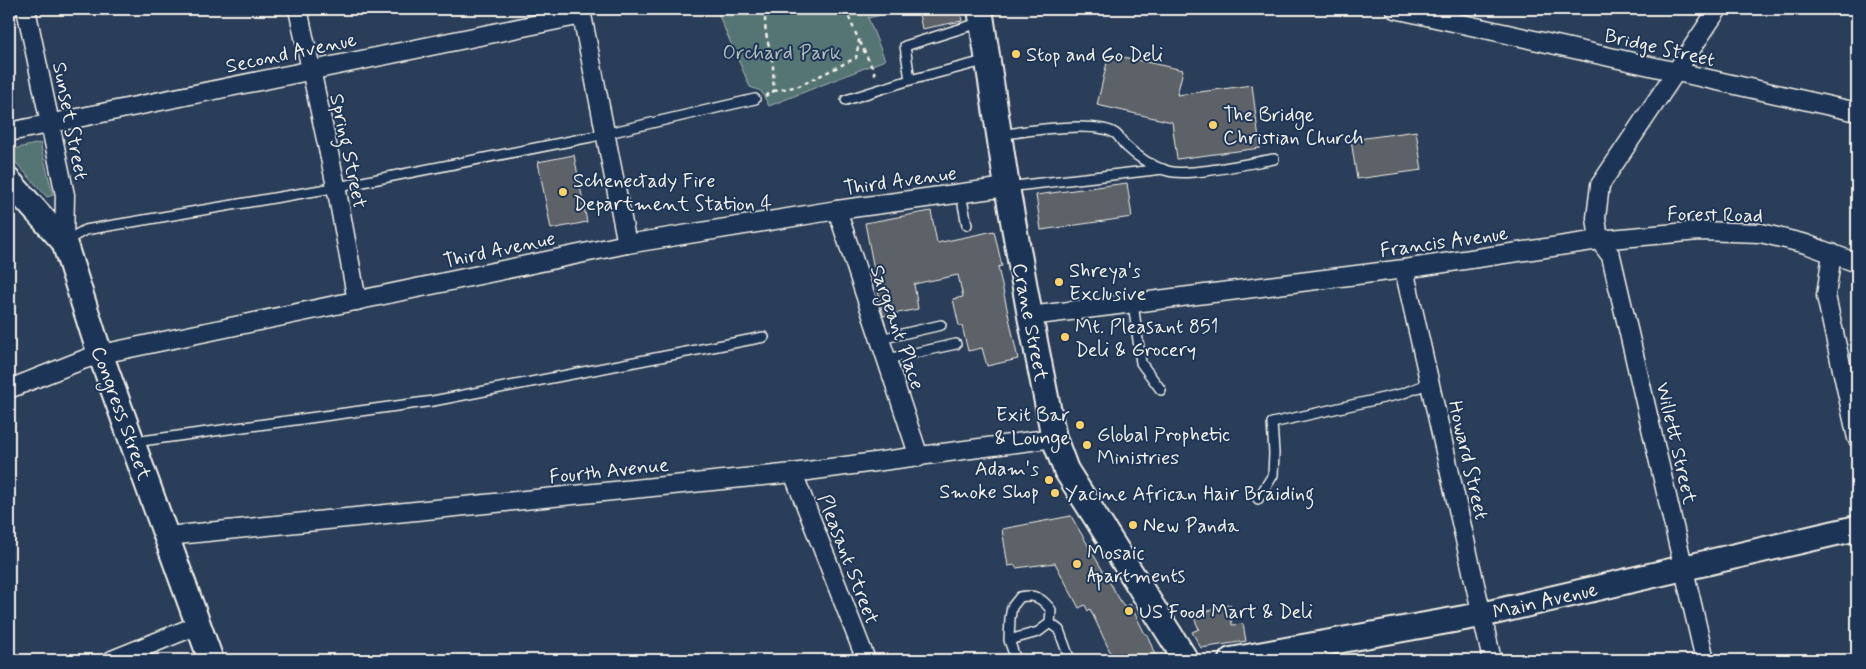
<svg xmlns="http://www.w3.org/2000/svg" width="1866" height="669" font-family="Mynerve,sans-serif">
  <style>
    .green { fill: #547574; stroke: #a4b3ae }
    .building { fill: #5c6268; stroke: #f4f1e8 }
    .lines { fill: none; stroke-linecap: round; stroke-linejoin: round }
    .lane-casing { stroke: #f4f1e8; stroke-width: 12 }
    .street-casing { stroke: #f4f1e8; stroke-width: 21 }
    .secondary-casing { stroke: #f4f1e8; stroke-width: 28 }
    .path { stroke: #f4f1e8; stroke-width: 2.5; stroke-dasharray: 4 4; stroke-linecap: butt }
    .lane { stroke: #1d3557; stroke-width: 9 }
    .street { stroke: #1d3557; stroke-width: 18 }
    .secondary { stroke: #1d3557; stroke-width: 24 }
    .poi-dot { fill: #ffd166; stroke: #1d3557; stroke-width: 2 }
    .labels { text-anchor: middle; stroke-width: 4; stroke-linejoin: round; paint-order: stroke }
    .street-label { font-size: 20px; fill: #f4f1e8; stroke: #1d3557 }
    .park-label { font-size: 20px; fill: #b4bfba; stroke: #1d3557 }
    .poi-label { font-size: 20px; fill: #f4f1e8; stroke: #1d3557; text-anchor: start }
  </style>
  <rect width="100%" height="100%" fill="#2a3e5a"/>
  <filter id="ink" filterUnits="userSpaceOnUse"><feTurbulence type="fractalNoise" baseFrequency=".02" numOctaves="2"/><feDisplacementMap in="SourceGraphic" scale="10" xChannelSelector="R" yChannelSelector="G"/><feConvolveMatrix kernelMatrix="1 2 1 2 8 2 1 2 1" color-interpolation-filters="sRGB"/></filter>
  <g filter="url(#ink)">
    <g class="green">
      <path d="M716,9H907L868,18L885,60L769,106L761,91L750,87Z"/>
      <path d="M40,143L53,195L47,197L9,155V150Z"/>
    </g>
    <g class="building">
      <path d="M918,9H960L962,21L922,29Z"/>
      <path d="M1109,54L1183,70L1177,95L1252,85L1260,148L1177,159L1172,122L1097,105Z"/>
      <path d="M1416,131L1422,170L1357,179L1351,140Z"/>
      <path d="M574,155L587,222L551,229L538,162Z"/>
      <path d="M1127,183L1132,217L1041,230L1036,195Z"/>
      <path d="M931,211L937,243L994,231L1002,266L998,267L1018,359L987,366L982,348L968,351L962,326H959L953,299L963,297L958,275L914,284L918,309L883,316L865,223Z"/>
      <path d="M1071,516L1124,607L1130,604L1145,634H1147L1157,660H1114L1090,609L1088,611L1085,605L1079,608L1055,563L1016,568L1015,565L1008,566L1002,529Z"/>
      <path d="M1230,604L1232,625L1243,624L1246,641L1201,648L1192,632L1199,629L1193,616Z"/>
    </g>
    <g class="lines">
      <defs>
        <g id="lane">
          <path d="M982,22L905,46L910,80L988,60"/>
          <path d="M846,100L910,80"/>
          <path d="M999,135C1025,131 1097,120 1116,134C1120,137 1122,143 1126,146C1137,157 1153,167 1168,171C1189,177 1250,163 1274,159"/>
          <path d="M1007,187L1163,169"/>
          <path d="M961,194L967,225"/>
          <path d="M64,242L85,230L327,189L591,137L755,99"/>
          <path d="M1133,303L1141,363L1161,390"/>
          <path d="M880,339L941,325"/>
          <path d="M887,359L956,344"/>
          <path d="M134,442L433,401L764,337"/>
          <path d="M1258,499L1273,475L1274,453L1272,423L1401,394L1430,383"/>
          <path d="M1050,623L1059,630L1070,660"/>
          <path d="M1009,640L1038,632L1050,623L1051,610C1042,598 1035,594 1020,597L1012,607L1010,618L1009,640L1016,660"/>
        </g>
        <g id="street">
          <path d="M26,9L65,195L64,242"/>
          <path d="M298,9L336,186L357,301"/>
          <path d="M578,9L582,15L627,244"/>
          <path d="M1395,9L1857,112"/>
          <path d="M9,132L582,15"/>
          <path d="M837,210L919,457"/>
          <path d="M1599,240L1611,256L1705,660"/>
          <path d="M1599,240L1699,231L1761,233L1806,244L1857,263"/>
          <path d="M1832,253L1826,296L1857,438"/>
          <path d="M1404,269L1492,660"/>
          <path d="M1030,316L1404,269L1599,240L1596,218L1600,185L1718,9"/>
          <path d="M9,389L85,359L111,352L627,244L837,210L1007,187"/>
          <path d="M793,473L866,660"/>
          <path d="M167,536L793,473L1054,438"/>
          <path d="M112,660L198,625"/>
        </g>
        <g id="secondary">
          <path d="M980,9L1007,187L1030,316L1054,438L1066,470L1186,660"/>
          <path d="M9,181L64,242L96,342L211,660"/>
          <path d="M1231,660L1481,615L1857,528"/>
        </g>
      </defs>
      <use href="#lane" class="lane-casing"/>
      <use href="#street" class="street-casing"/>
      <use href="#secondary" class="secondary-casing"/>
      <g class="path">
        <path d="M860,42L877,78"/>
        <path d="M774,91L799,86L856,58L859,41L848,15L842,9"/>
        <path d="M765,96L774,91C773,81 774,70 772,59C768,40 763,30 766,9"/>
      </g>
      <use href="#lane" class="lane"/>
      <use href="#street" class="street"/>
      <use href="#secondary" class="secondary"/>
    </g>
  </g>
  <g class="poi-dot">
    <circle cx="1016" cy="54" r="5"/>
    <circle cx="1213" cy="125" r="5"/>
    <circle cx="563" cy="192" r="5"/>
    <circle cx="1059" cy="282" r="5"/>
    <circle cx="1065" cy="337" r="5"/>
    <circle cx="1080" cy="425" r="5"/>
    <circle cx="1087" cy="445" r="5"/>
    <circle cx="1049" cy="480" r="5"/>
    <circle cx="1055" cy="493" r="5"/>
    <circle cx="1133" cy="525" r="5"/>
    <circle cx="1077" cy="564" r="5"/>
    <circle cx="1129" cy="611" r="5"/>
  </g>
  <g class="labels">
    <g class="street-label">
      <text transform="translate(1660 47) rotate(13)" y="7">Bridge Street</text>
      <text transform="translate(291 52) rotate(-12)" y="7">Second Avenue</text>
      <text transform="translate(71 121) rotate(79)" y="7">Sunset Street</text>
      <text transform="translate(349 151) rotate(78)" y="7">Spring Street</text>
      <text transform="translate(900 180) rotate(-8)" y="7">Third Avenue</text>
      <text transform="translate(1715 214) rotate(1)" y="7">Forest Road</text>
      <text transform="translate(1444 241) rotate(-8)" y="7">Francis Avenue</text>
      <text transform="translate(499 249) rotate(-12)" y="7">Third Avenue</text>
      <text transform="translate(1031 322) rotate(79)" y="7">Crane Street</text>
      <text transform="translate(898 327) rotate(71)" y="7">Sargeant Place</text>
      <text transform="translate(122 413) rotate(70)" y="7">Congress Street</text>
      <text transform="translate(1677 443) rotate(77)" y="7">Willett Street</text>
      <text transform="translate(1469 460) rotate(77)" y="7">Howard Street</text>
      <text transform="translate(609 470) rotate(-6)" y="7">Fourth Avenue</text>
      <text transform="translate(849 559) rotate(69)" y="7">Pleasant Street</text>
      <text transform="translate(1545 600) rotate(-13)" y="7">Main Avenue</text>
    </g>
    <g class="park-label">
      <text x="782" y="59">Orchard Park</text>
    </g>
    <g class="poi-label">
      <text x="1026" y="61">Stop and Go Deli</text>
      <text x="1223" y="121">The Bridge<tspan x="1223" dy="23">Christian Church</tspan></text>
      <text x="573" y="187">Schenectady Fire<tspan x="573" dy="23">Department Station 4</tspan></text>
      <text x="1069" y="277">Shreya's<tspan x="1069" dy="23">Exclusive</tspan></text>
      <text x="1075" y="333">Mt. Pleasant 851<tspan x="1075" dy="23">Deli &amp; Grocery</tspan></text>
      <text x="1070" y="421" text-anchor="end">Exit Bar<tspan x="1070" dy="23">&amp; Lounge</tspan></text>
      <text x="1097" y="441">Global Prophetic<tspan x="1097" dy="23">Ministries</tspan></text>
      <text x="1039" y="475" text-anchor="end">Adam's<tspan x="1039" dy="23">Smoke Shop</tspan></text>
      <text x="1065" y="500">Yacine African Hair Braiding</text>
      <text x="1143" y="532">New Panda</text>
      <text x="1087" y="559">Mosaic<tspan x="1087" dy="23">Apartments</tspan></text>
      <text x="1139" y="618">US Food Mart &amp; Deli</text>
    </g>
  </g>
  <rect width="1866" height="669" fill="none" stroke="#1d3557" stroke-width="30"/>
  <rect x="15" y="15" width="1836" height="639" fill="none" stroke="#f4f1e8" stroke-width="2" filter="url(#ink)"/>
</svg>
